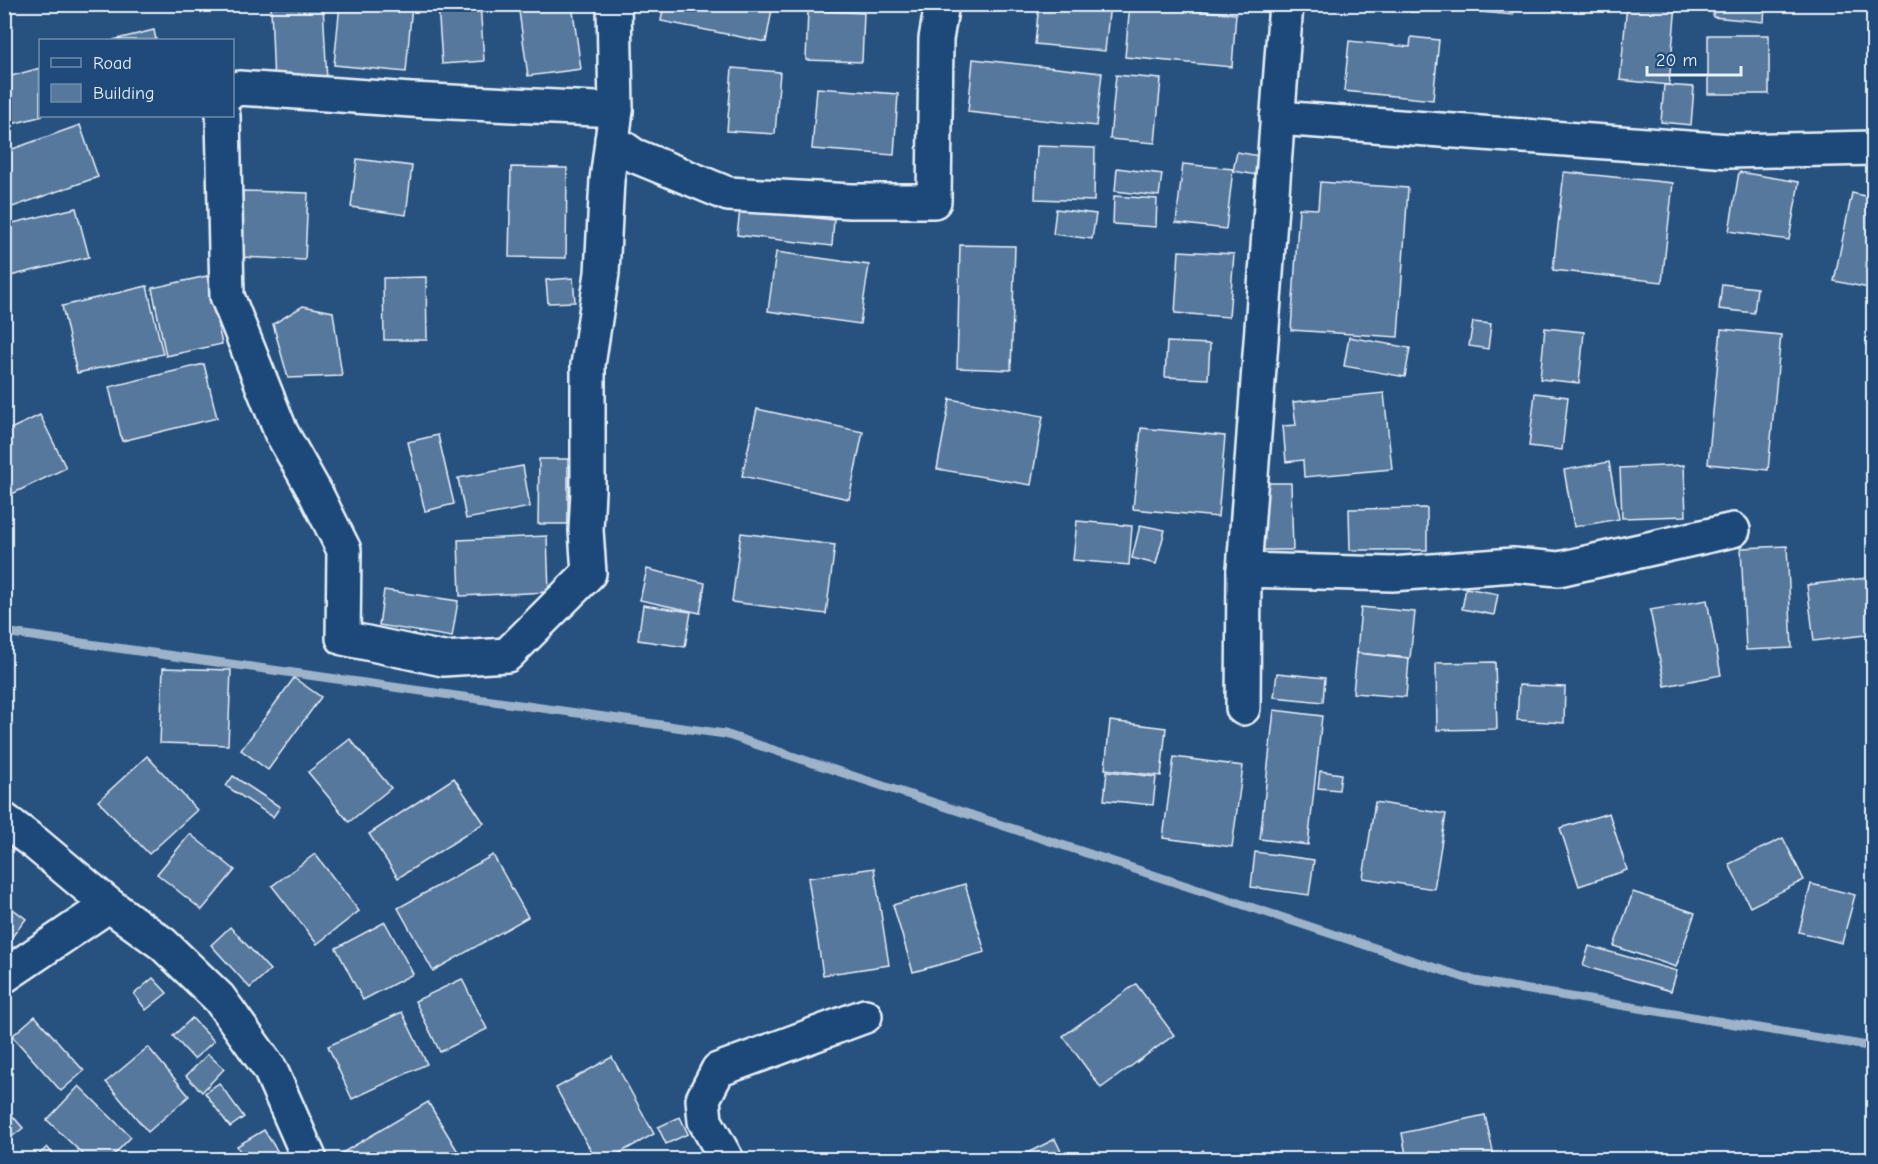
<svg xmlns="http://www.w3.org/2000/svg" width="1878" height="1164" font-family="'Comic Neue',sans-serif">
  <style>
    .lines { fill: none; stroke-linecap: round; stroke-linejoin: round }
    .stream { stroke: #9db3c9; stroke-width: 9 }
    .building { fill: #57789d; stroke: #e8f1f8; stroke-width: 1.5 }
    .minor-casing { stroke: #e8f1f8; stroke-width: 38 }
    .minor { stroke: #1f4a7a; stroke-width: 33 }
  </style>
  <rect width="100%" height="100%" fill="#27517f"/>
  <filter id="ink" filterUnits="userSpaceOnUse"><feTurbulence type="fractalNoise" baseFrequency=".0167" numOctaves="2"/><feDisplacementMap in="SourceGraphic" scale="12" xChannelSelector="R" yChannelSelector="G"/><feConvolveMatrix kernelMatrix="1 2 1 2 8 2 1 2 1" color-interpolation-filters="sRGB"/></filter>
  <g filter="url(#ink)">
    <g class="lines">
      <path class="stream" d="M4,632L725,734L1475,981L1874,1047"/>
    </g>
    <g class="building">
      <path d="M340,4H412L406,72L334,65Z"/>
      <path d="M438,4H480L484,61L442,64Z"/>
      <path d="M518,4H572L581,69L528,76Z"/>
      <path d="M664,4H773L766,42L661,21Z"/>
      <path d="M1039,4H1110L1105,51L1035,44Z"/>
      <path d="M1130,4L1236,14L1232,67L1125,57Z"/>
      <path d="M1411,4H1438V11L1411,12Z"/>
      <path d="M1471,4H1514L1513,15L1471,11Z"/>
      <path d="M1627,4H1676L1669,85L1620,80Z"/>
      <path d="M1714,4H1765L1764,22L1713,17Z"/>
      <path d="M323,5L327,82L274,84L271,7Z"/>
      <path d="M808,10L864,13L862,62L806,60Z"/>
      <path d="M154,30L156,40H113Z"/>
      <rect x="1708" y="35" width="61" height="59"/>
      <path d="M1411,37L1439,40L1433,100L1344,91L1349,41L1410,47Z"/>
      <path d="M973,59L1102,73L1096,126L968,112Z"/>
      <path d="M40,68V116H43L4,126V78Z"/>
      <path d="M732,68L780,72L775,134L727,131Z"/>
      <path d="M1116,75L1161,79L1155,143L1110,139Z"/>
      <path d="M1664,85L1694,87L1691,125L1661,122Z"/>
      <path d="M817,88L898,94L894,155L812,149Z"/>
      <path d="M80,125L98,177L4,210V152Z"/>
      <path d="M1037,146L1095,148L1094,201L1035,199Z"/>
      <path d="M1237,152L1265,157L1262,176L1233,171Z"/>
      <path d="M357,159L412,166L406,215L351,207Z"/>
      <path d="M1183,164L1233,169L1226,229L1176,223Z"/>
      <path d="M511,167L567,168L566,258L509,257Z"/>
      <path d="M1117,168L1162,174L1159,196L1115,191Z"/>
      <path d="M1564,172L1673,183L1662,282L1553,270Z"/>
      <path d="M1739,172L1799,182L1789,240L1729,231Z"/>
      <path d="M1320,182L1408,188L1398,337L1291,330L1299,208L1318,209Z"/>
      <path d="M243,191L308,193L305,260L240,257Z"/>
      <path d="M1852,193L1874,198V289L1834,281Z"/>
      <path d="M1114,196L1157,199L1156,227L1113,224Z"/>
      <path d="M76,208L89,257L10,276L4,254V225Z"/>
      <path d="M1056,209L1096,214L1092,239L1053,234Z"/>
      <path d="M740,210L834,220L832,246L737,235Z"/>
      <path d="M960,245L1015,246L1011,370L957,368Z"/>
      <path d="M1179,251L1234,254L1229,317L1175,313Z"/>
      <path d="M776,252L869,265L860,324L768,311Z"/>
      <path d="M207,276L222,344L166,356L152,288Z"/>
      <path d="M426,277L427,340H384L383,278Z"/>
      <path d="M573,278L575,302L548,303L546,280Z"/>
      <path d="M1722,284L1757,288L1754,313L1719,309Z"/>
      <path d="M147,286L163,354L77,373L62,306Z"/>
      <path d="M303,306L333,312L342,376L288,378L273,324Z"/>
      <path d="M1473,322L1491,324L1488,349L1469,346Z"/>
      <path d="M1545,328L1584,332L1579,383L1540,379Z"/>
      <path d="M1721,329L1781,335L1768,470L1708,464Z"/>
      <path d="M1349,337L1410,348L1405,377L1344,366Z"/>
      <path d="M1167,342L1210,344L1208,379L1165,377Z"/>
      <path d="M204,364L217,418L122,441L109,387Z"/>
      <path d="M1384,393L1392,469L1304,477L1303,460L1286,462L1283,426L1296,425L1293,402Z"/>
      <path d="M1535,393L1568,397L1562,450L1529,446Z"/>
      <path d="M950,399L1043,416L1031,485L937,469Z"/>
      <path d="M757,409L863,432L849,499L742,476Z"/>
      <path d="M40,415L66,468L12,494L4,478V432Z"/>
      <path d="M1141,428L1225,436L1218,517L1133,509Z"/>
      <path d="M438,435L454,504L425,511L408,442Z"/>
      <path d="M539,459H568V524H538Z"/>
      <path d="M1609,462L1619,519L1574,527L1564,470Z"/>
      <path d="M1684,465L1686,516L1622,518L1620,468Z"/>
      <path d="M523,466L530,507L466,519L458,478Z"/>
      <path d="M1262,483H1291L1293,550H1263Z"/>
      <path d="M1427,508V550H1350L1349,509Z"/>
      <path d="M1077,521L1132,526L1129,565L1073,560Z"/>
      <path d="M1140,525L1165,530L1156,564L1132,558Z"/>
      <path d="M741,533L835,545L826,614L732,602Z"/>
      <path d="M547,536L549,592L460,596L458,540Z"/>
      <path d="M1787,546L1792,648L1746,650L1741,548Z"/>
      <path d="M647,569L705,583L700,613L640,600Z"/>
      <path d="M1866,578L1874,634L1814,641L1807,585Z"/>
      <path d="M1466,588L1498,594L1494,615L1462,609Z"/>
      <path d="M384,590L458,601L452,637L379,625Z"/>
      <path d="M1707,600L1721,675L1665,686L1650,610Z"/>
      <path d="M643,605L691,612L685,647L638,640Z"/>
      <path d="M1361,607L1415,612L1410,658L1357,653Z"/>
      <path d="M1357,653L1409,659L1406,697L1353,693Z"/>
      <path d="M1495,662L1497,729L1437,730L1436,663Z"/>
      <path d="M163,668L231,670L228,745L160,743Z"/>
      <path d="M1277,673L1325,678L1323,702L1274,697Z"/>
      <path d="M294,678L321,697L268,770L241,750Z"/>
      <path d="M1519,685L1565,687L1564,723L1517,720Z"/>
      <path d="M1274,710L1322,716L1308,845L1260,839Z"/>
      <path d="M1110,721L1166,728L1161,776L1105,769Z"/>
      <path d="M350,739L391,788L349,822L308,772Z"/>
      <path d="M147,756L197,810L149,854L98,801Z"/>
      <path d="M1174,757L1243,766L1232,847L1163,838Z"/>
      <path d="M1107,771L1156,777L1153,805L1104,800Z"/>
      <path d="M1320,771L1341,774L1339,790L1318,788Z"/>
      <path d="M233,776L280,807L273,817L226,786Z"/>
      <path d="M454,778L484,823L398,878L369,834Z"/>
      <path d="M1375,802L1446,814L1434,889L1363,878Z"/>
      <path d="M1609,813L1627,870L1579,886L1560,828Z"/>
      <path d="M190,834L235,870L202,910L157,874Z"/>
      <path d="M1783,838L1804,880L1750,907L1729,864Z"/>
      <path d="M1255,852L1314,860L1309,895L1251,887Z"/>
      <path d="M315,854L359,911L317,944L272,886Z"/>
      <path d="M493,855L528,917L433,971L398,908Z"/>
      <path d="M874,868L889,965L823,975L808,878Z"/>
      <path d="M965,884L985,952L913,972L893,905Z"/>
      <path d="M1811,884L1855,895L1842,943L1799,932Z"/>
      <path d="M1633,892L1695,913L1676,967L1614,946Z"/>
      <path d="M4,902L26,919L4,947Z"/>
      <path d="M385,922L413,974L363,1000L336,948Z"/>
      <path d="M230,927L270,970L250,988L211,945Z"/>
      <path d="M1589,946L1677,971L1671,991L1583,966Z"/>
      <path d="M153,978L167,993L146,1010L134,994Z"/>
      <path d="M462,979L487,1029L440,1052L415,1001Z"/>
      <path d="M1136,984L1174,1035L1101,1088L1063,1036Z"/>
      <path d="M402,1012L427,1064L352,1099L328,1046Z"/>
      <path d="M35,1016L84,1071L61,1091L12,1036Z"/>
      <path d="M192,1018L214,1041L194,1059L173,1036Z"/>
      <path d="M148,1047L189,1096L148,1132L106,1082Z"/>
      <path d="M208,1054L224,1069L202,1092L186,1076Z"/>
      <path d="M612,1057L654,1134L607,1160H596L556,1088Z"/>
      <path d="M219,1083L244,1117L230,1127L205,1093Z"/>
      <path d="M79,1086L131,1137L109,1160H89L47,1120Z"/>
      <path d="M428,1102L463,1160H336L335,1157Z"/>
      <path d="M4,1106L23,1128L4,1143Z"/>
      <path d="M1485,1115L1495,1160H1407L1402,1133Z"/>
      <path d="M680,1117L688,1134L666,1144L658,1127Z"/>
      <path d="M264,1130L283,1160H245L237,1146Z"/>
      <path d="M1055,1139L1065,1160H1013Z"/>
      <path d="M47,1147L58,1160H33Z"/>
      <path d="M1203,1150L1209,1160H1190Z"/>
    </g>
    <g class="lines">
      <defs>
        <g id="minor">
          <path d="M232,91L239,88L411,100L616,110"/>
          <path d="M223,116L227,296L281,432L316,494L344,550L343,638L443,659L507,655L589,573L586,530L588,491V365L602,273L607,180L616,110L614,4"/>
          <path d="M1277,118L1729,151L1874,148"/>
          <path d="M612,140L633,155L728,194L851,201H934L936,39L942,4"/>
          <path d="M1244,570L1392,574L1513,565L1559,569L1733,530"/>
          <path d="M1243,708L1244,570L1286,4"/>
          <path d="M4,820L35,843L109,905L163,944L219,998L270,1069L310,1160"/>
          <path d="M4,976L109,905"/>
          <path d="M727,1160L705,1121L703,1099L718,1070L865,1016"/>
        </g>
      </defs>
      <use href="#minor" class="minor-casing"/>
      <use href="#minor" class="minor"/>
    </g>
  </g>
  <rect width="1878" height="1164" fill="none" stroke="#1f4a7a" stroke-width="24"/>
  <rect x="12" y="12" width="1854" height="1140" fill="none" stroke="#e8f1f8" stroke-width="2" filter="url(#ink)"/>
  <rect x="39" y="39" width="195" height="78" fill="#1f4a7a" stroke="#6f8dac" stroke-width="1.5"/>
  <rect x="51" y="58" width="30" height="9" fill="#1f4a7a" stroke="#6f8dac" stroke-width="1.5"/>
  <text x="93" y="69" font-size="18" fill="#e8f1f8">Road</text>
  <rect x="51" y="84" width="30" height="18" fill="#57789d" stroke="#6f8dac" stroke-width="1.5"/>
  <text x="93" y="99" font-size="18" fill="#e8f1f8">Building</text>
  <path d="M1647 66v9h94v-9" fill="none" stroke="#e8f1f8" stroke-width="3"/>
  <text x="1656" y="66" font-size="18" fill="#e8f1f8" stroke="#1f4a7a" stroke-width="4.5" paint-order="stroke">20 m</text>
</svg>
